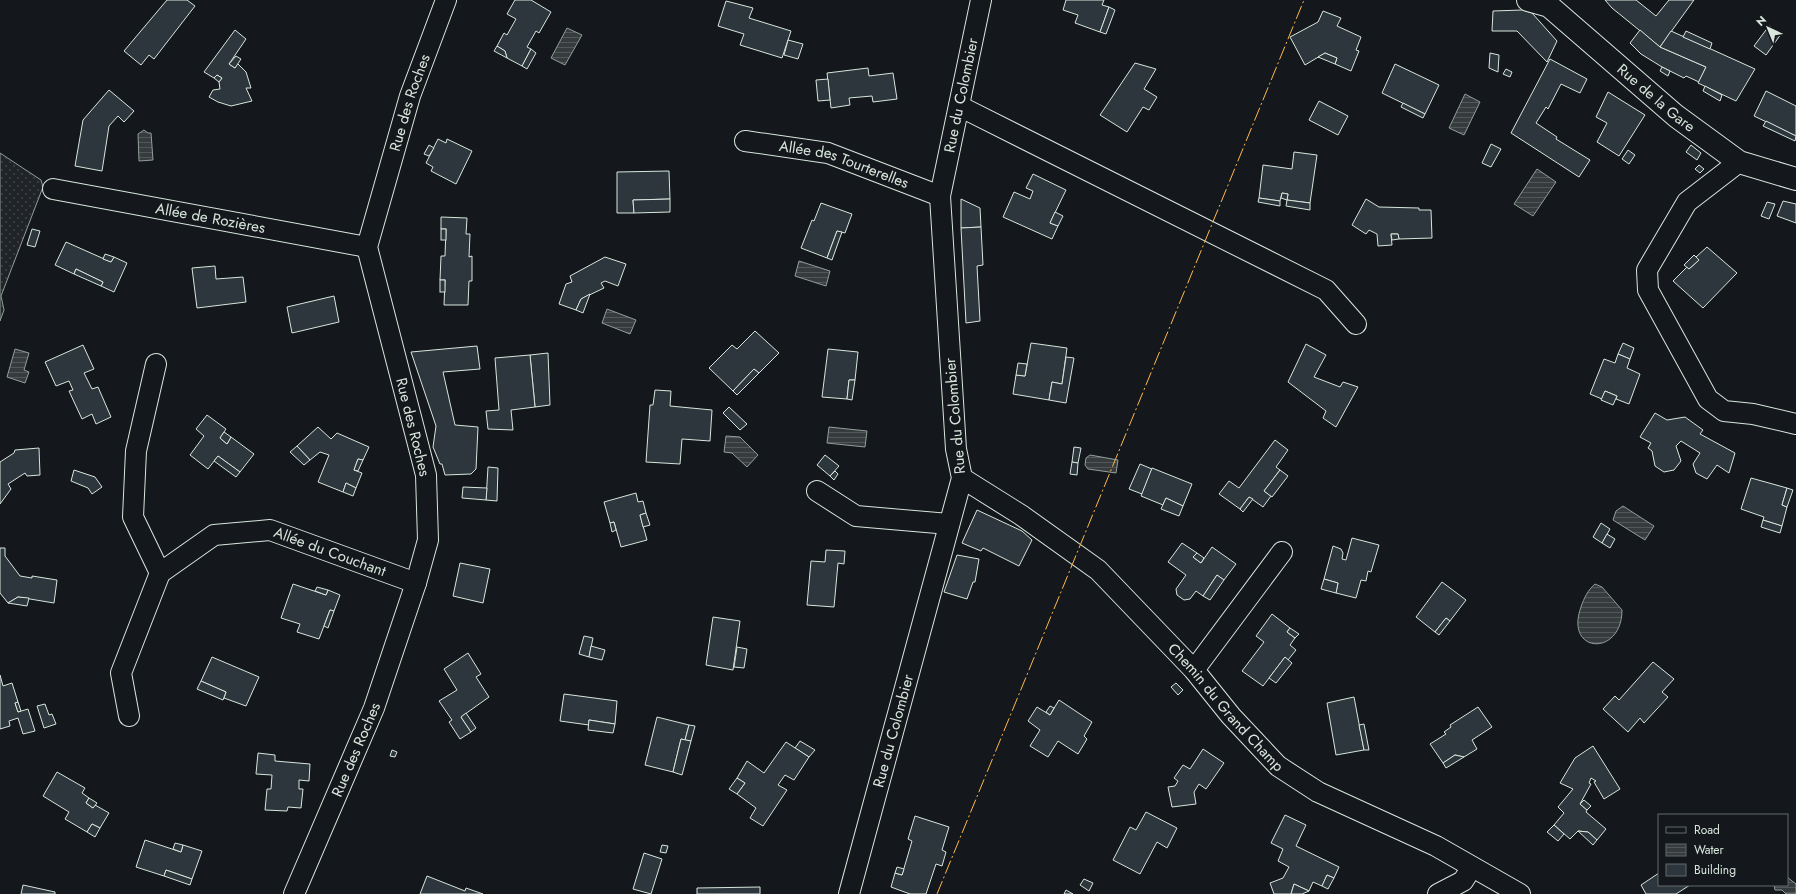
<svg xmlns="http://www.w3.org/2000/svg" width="1796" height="894" font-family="Jost,sans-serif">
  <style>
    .grass { fill: url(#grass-dots); stroke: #939e99 }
    .water { fill: url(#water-rules); stroke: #939e99 }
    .building { fill: #2c363c; stroke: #d8e6dc }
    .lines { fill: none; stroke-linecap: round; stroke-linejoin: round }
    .street-casing { stroke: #d8e6dc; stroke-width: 22 }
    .secondary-casing { stroke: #d8e6dc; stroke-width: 24 }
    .street { stroke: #14181c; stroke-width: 20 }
    .secondary { stroke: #14181c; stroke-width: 22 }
    .power { stroke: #ffb74d; stroke-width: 1; stroke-dasharray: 14 3 2 3; stroke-linecap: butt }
    .labels { text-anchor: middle; stroke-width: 3; stroke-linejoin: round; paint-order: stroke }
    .street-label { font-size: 15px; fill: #d8e6dc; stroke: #14181c }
  </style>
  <defs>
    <pattern id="grass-dots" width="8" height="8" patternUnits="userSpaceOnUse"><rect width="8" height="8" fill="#202428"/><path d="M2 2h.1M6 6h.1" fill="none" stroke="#404447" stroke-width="1.8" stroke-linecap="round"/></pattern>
    <pattern id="water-rules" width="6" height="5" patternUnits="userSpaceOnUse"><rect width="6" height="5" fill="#363b3e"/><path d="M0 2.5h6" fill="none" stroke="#525759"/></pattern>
  </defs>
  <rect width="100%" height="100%" fill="#14181c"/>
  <path class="grass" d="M0,153L41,180L43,187L1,296L4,310L0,321Z"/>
  <g class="water">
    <path d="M567,28L582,35L565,65L551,58Z"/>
    <path d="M1465,94L1480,102L1464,135L1449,128Z"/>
    <path d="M144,130L148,133H151L153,160L139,161L138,134Z"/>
    <path d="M1537,169L1556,182L1533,216L1514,204Z"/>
    <path d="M799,261L830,271L826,286L795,276Z"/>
    <path d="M607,309L636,320L630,334L602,323Z"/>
    <path d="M15,349L29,353L24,370L29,372L25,383L7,377Z"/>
    <path d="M829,427L867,431L865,447L827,443Z"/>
    <path d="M726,436L740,437L758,455L747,467L732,453L724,452Z"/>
    <path d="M1090,455L1118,460L1116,473L1088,469L1085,465L1086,458Z"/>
    <path d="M1623,506L1654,526L1645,540L1613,520L1616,511Z"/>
    <path d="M1595,584L1602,587L1622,610C1622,657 1564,654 1581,607C1584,598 1588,590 1595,584Z"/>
    <path d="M1787,877L1796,884V894H1786L1782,890H1775L1774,885H1787Z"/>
  </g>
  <g class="building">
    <path d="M167,0H187L195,6L154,59L149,55L141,65L124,51Z"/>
    <path d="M515,0H531L551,12L539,33L536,31L527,47L531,49L522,66L507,58L505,51L497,46L504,33L507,35L516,19L507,14Z"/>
    <path d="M1066,0H1104L1102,5L1109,7L1100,32L1075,23L1078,15L1063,10Z"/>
    <path d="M1605,0H1636L1656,16L1669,0H1694L1660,47L1612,8Z"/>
    <path d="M726,1L753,8L749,18L791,31L782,58L740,45L744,34L718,26Z"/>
    <path d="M1109,7L1115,10L1106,34L1100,32Z"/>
    <path d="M1522,10L1532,13L1557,41L1547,62L1517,31H1492L1493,11Z"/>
    <path d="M1323,11L1341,18L1337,26L1361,37L1356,50L1359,51L1351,71L1335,64L1337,58L1325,53L1305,65L1290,37L1318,22Z"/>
    <path d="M1769,26L1781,34L1766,55L1754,46Z"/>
    <path d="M235,30L246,39L229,64L235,68L237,63L246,72L251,88H246L252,101L231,106L218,102L209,97L213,90L220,89L219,82L222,78L217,75L214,78L204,72Z"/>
    <path d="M1640,30L1660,47L1706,67L1699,82L1686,76L1684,78L1662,67L1641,54L1630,43Z"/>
    <path d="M1671,31L1755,69L1736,101L1698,83L1706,67L1660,47Z"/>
    <path d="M1686,31L1712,43L1710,49L1683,37Z"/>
    <path d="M788,40L803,44L798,59L784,55Z"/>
    <path d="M497,46L505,51L507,58L494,51Z"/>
    <path d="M531,49L536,53L527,69L522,66Z"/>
    <path d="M1325,53L1337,58L1335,64L1318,57Z"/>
    <path d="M1490,53L1499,55L1498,72L1489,68Z"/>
    <path d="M236,56L241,59L235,68L229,64Z"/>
    <path d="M1550,59L1587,79L1580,93L1561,84L1548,109L1546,107L1536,123L1557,137L1556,139L1590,160L1579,177L1511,133Z"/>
    <path d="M1135,63L1156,69L1144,89L1157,97L1149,110L1143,107L1127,132L1100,115Z"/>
    <path d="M1395,64L1439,85L1425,114L1382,93Z"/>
    <path d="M1662,67L1670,71L1668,76L1660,71Z"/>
    <path d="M868,68L869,76L893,73L897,99L873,102L872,96L849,98L850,105L831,108L827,73Z"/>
    <path d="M1506,69L1512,72L1510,77L1503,74Z"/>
    <path d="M217,75L222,78L219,82L214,78Z"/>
    <path d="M828,79L830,100L818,101L816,80Z"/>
    <path d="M1705,86L1722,95L1720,101L1703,91Z"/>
    <path d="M109,90L134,111L124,122L118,116L109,126L102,171L75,166L83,120Z"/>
    <path d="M1766,91L1796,106V136L1754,116Z"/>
    <path d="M1608,92L1645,115L1619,156L1597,142L1607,123L1596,117Z"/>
    <path d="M1319,101L1348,116L1338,135L1309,120Z"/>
    <path d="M1403,103L1425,114L1423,118L1401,107Z"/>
    <path d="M1766,121L1796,136L1795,141L1763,126Z"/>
    <path d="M438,139L446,143L447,139L472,151L456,184L431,171L433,167L426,163Z"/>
    <path d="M1491,144L1501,149L1491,167L1482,163Z"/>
    <path d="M429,145L434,148L429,156L424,154Z"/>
    <path d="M1691,145L1701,153L1697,160L1686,152Z"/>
    <path d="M1628,150L1635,155L1629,164L1622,159Z"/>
    <path d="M1294,152L1317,155L1310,203L1287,200L1288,194L1282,193L1280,201L1259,198L1263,165L1292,169Z"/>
    <path d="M1699,165L1704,169L1700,173L1695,169Z"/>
    <path d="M669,171L670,199L633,200L634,213H617V172Z"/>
    <path d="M1033,174L1066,190L1050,223L1058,226L1052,239L1003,217L1014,192L1030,199L1033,191L1026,188Z"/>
    <path d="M1282,193L1288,194L1287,200L1281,198Z"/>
    <path d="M1259,198L1280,201V206L1258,202Z"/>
    <path d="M670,199V212L634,213L633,200Z"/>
    <path d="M961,199L980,208L981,227L961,228Z"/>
    <path d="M1366,199L1379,207L1419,208V210H1431L1432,238L1399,239L1398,234H1391L1392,245L1378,246L1377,234L1369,230L1366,234L1352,225Z"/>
    <path d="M1287,200L1310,203V210L1286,206Z"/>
    <path d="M1783,201L1796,204V223L1777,216Z"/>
    <path d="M1767,202L1775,204L1769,219L1761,216Z"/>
    <path d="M821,203L852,214L845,233L837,231L827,258L801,248L812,220L814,221Z"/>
    <path d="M1055,212L1063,216L1058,226L1050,223Z"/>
    <path d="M441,217L467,218L466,234H470L469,257L472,256V281H469L468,305H444L445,280H440L441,256H445L446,229H441Z"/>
    <path d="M981,227L983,265L977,266L980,321L966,323L961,228Z"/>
    <path d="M32,229L40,231L35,247L27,245Z"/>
    <rect x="441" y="229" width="5" height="11"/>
    <path d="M837,231L842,232L832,260L827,258Z"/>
    <path d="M1391,234H1398L1399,239L1392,240Z"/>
    <path d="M66,242L111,262L114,257L127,263L114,292L101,286L103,282L76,269L74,274L55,265Z"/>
    <path d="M1707,247L1737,273L1703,308L1673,281L1687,267L1689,269L1699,260L1696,257Z"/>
    <path d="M105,254L114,257L111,262L103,259Z"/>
    <path d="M1694,255L1699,260L1689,269L1684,265Z"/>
    <path d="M605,257L626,264L618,286L605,281L601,283L604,288L581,299L576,310L559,304L566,284L572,282L570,276Z"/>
    <path d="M215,266L216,279L243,277L246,302L197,308L192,268Z"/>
    <path d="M76,269L103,282L101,286L74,274Z"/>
    <rect x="440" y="280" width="5" height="12"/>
    <path d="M590,294L583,313L576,310L581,299Z"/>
    <path d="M334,296L339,322L292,333L287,307Z"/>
    <path d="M755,331L779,353L759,373L754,369L733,391L709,368L732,345L737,349Z"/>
    <path d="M1031,343L1067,348L1062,384L1052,382L1049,400L1013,394L1016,375L1025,376Z"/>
    <path d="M1623,343L1634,348L1630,359L1618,354Z"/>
    <path d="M1306,344L1326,355L1314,377L1340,387L1343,382L1358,387L1336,427L1323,418L1326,411L1288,382Z"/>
    <path d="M83,345L94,369L84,373L92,389L98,387L111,417L96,424L92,414L82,419L69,391L73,390L69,381L56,386L45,362Z"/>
    <path d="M477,346L480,369L443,372L455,425L478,427L476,469L471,474L445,475L442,464H440L433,447L436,426L411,352Z"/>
    <path d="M828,349L858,352L855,380H849L847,399L822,397Z"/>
    <path d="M548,353L550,405L535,407L530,355Z"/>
    <path d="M1618,354L1630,359L1627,368L1640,374L1629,404L1616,399L1617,396L1605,391L1602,399L1590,394L1604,359L1615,363Z"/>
    <path d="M530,355L535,407L511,410L513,430L488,429L486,411L499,410L495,358Z"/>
    <path d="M1066,357L1074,358L1066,403L1049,400L1052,382L1062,384Z"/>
    <path d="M1018,363L1027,364L1025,376L1016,375Z"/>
    <path d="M754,369L759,373L737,395L733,391Z"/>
    <path d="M849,380H855L852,400L847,399Z"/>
    <path d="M655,390L671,391L670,406L712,410L710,441L682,439L680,464L646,462L650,405H653Z"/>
    <path d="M1605,391L1617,396L1613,405L1601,400Z"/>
    <path d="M729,407L747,424L740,430L723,413Z"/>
    <path d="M1655,413L1667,420L1685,417L1703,430L1700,434L1735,453L1729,473L1717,465L1707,479L1696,473L1693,464L1700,453L1681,441L1676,446L1681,461L1674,470L1664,472L1655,466L1652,451L1648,448L1651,443L1640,437Z"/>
    <path d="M207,415L226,429L220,438L227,444L231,437L254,454L240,472L218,456L208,469L190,455L204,436L196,429Z"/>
    <path d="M318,427L331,439L337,433L369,447L363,460L358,459L354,470L362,473L356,488L346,483L343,492L318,482L329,455L320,452L310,460L297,446Z"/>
    <path d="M224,432L231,437L227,444L220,438Z"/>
    <path d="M1275,440L1288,450L1276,467L1280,470L1264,491L1271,496L1263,507L1249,497L1240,509L1219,494L1229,481L1239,488Z"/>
    <path d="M297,446L310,460L304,465L290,452Z"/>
    <path d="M1074,447L1081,448L1078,463L1072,462Z"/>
    <path d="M39,448L40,475L27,476L25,473L8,484L11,489L0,504V462L14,453L15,450Z"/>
    <path d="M825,455L839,466L830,476L817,465Z"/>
    <path d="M218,456L240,472L236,477L214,461Z"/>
    <path d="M358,459L363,460L358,471L354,470Z"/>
    <path d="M1072,462L1078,463L1077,475L1070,474Z"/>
    <path d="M1140,464L1152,469L1142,494L1129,489Z"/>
    <path d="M488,467L498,468L497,501L486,500Z"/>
    <path d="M1152,468L1192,484L1183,506L1166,498L1163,505L1141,496Z"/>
    <path d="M74,470L95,477L102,487L92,494L88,488L71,481Z"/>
    <path d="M1280,470L1288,476L1272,497L1264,491Z"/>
    <path d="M835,471L838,474L834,480L830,476Z"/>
    <path d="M1751,478L1787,488L1782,505L1787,507L1782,526L1763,520L1764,517L1741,509Z"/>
    <path d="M346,483L356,488L353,496L343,492Z"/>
    <path d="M463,487L487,488L486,500L462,498Z"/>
    <path d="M1787,488L1793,490L1787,507L1782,505Z"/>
    <path d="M636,493L638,502L643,501L646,513L640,515L647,540L621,547L614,522L610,523L604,502Z"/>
    <path d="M1249,497L1253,499L1243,512L1240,509Z"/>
    <path d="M1166,498L1183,506L1179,516L1161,509Z"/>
    <path d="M977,510L1022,531L1032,540L1019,566L983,548L981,551L962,543Z"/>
    <path d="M646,513L650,525L643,527L640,515Z"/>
    <path d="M1763,520L1782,526L1780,533L1761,527Z"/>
    <path d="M614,522L616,530L612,532L610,523Z"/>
    <path d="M1601,523L1610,529L1602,543L1593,537Z"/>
    <path d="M1607,534L1615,539L1610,548L1602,543Z"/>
    <path d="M1352,538L1379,545L1371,572L1368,571L1366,581L1361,580L1356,598L1336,593L1338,583L1324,579L1333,546L1341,549L1343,553L1342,559L1346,560Z"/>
    <path d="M1182,543L1197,553L1193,557L1201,563L1212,547L1236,564L1224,580L1217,575L1203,596L1196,591L1190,599L1184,600L1177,595L1176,589L1186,575L1168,562Z"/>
    <path d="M0,548H5V556L20,576L32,578V576L57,580L54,603L18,597L8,603L0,593Z"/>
    <path d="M826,550L845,551L844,564L838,563L834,607L807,605L811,561L825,562Z"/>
    <path d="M1197,553L1204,558L1201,563L1193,557Z"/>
    <path d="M957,555L979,559L975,582H973L967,599L944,592Z"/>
    <path d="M460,563L490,569L483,603L453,596Z"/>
    <path d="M1217,575L1224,580L1210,600L1203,596Z"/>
    <path d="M1324,579L1338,583L1336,593L1321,589Z"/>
    <path d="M1442,582L1466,600L1450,621L1446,618L1435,632L1416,617Z"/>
    <path d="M293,584L326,595L328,590L340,595L334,611L330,610L319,639L297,632L300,624L281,618Z"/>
    <path d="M317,587L328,590L326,595L315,591Z"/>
    <path d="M18,597L29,598L27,606L8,603Z"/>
    <path d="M330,610L334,611L328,628L324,626Z"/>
    <path d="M1272,614L1290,628L1287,632L1295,638L1290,645L1296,650L1288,660L1285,657L1263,686L1242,671L1264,642L1256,636Z"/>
    <path d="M713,617L740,621L733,670L706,665Z"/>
    <path d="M1446,618L1450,621L1439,635L1435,632Z"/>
    <path d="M1290,628L1299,634L1295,638L1287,632Z"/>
    <path d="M584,636L593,638L589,657L579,654Z"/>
    <path d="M591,646L605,650L602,660L589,657Z"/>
    <path d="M737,647L747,649L744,668L734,667Z"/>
    <path d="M468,653L481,674L476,677L489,697L461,717L471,732L460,739L449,722L452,720L439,701L457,690L444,669Z"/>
    <path d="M212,657L259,677L246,706L224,698L226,692L201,681Z"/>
    <path d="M1285,657L1292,663L1276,683L1269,678Z"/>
    <path d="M1653,662L1674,679L1662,692L1668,697L1644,723L1640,718L1628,732L1603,709L1615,696L1619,700Z"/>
    <path d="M0,675L3,686L12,683L18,702L15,703L18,712L28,709L35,731L23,734L18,718L9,721L10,726L0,729Z"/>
    <path d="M201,681L226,692L223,700L197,689Z"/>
    <path d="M1176,683L1183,690L1178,695L1171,687Z"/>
    <path d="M564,694L617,701L615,724L589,720V725L560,721Z"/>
    <path d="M1354,697L1364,750L1336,755L1327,703Z"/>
    <path d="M1059,700L1092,722L1084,736L1087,739L1078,754L1058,741L1048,757L1030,746L1040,730L1028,721L1037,707L1050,715Z"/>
    <path d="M18,702L21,711L18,712L15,703Z"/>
    <path d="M45,704L49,715L52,714L56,724L44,728L37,706Z"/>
    <path d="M1050,706L1054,708L1050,715L1046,712Z"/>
    <path d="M1478,707L1492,727L1472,740L1477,749L1464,757L1455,755L1443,763L1430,744L1446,734L1444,732L1451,727L1450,725Z"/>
    <path d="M466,713L476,728L471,732L461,717Z"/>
    <path d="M657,717L689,725L685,740L681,739L673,772L645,765Z"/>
    <path d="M589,720L615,724L613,733L588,730Z"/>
    <path d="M1364,724L1369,750H1364L1359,725Z"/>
    <path d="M689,725L695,726L691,741L685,740Z"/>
    <path d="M681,739L691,741L682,775L673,772Z"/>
    <path d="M800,741L815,750L809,757L795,748Z"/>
    <path d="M786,742L809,757L794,780L785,775L778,785L787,790L763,826L750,818L756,808L737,794L745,783L737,778L747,761L764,773Z"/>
    <path d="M1593,746L1620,789L1604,799L1594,782L1596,781L1591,778L1589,783L1591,784L1580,804L1587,810L1586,812L1606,829L1597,840L1588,832L1578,831L1570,839L1554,825L1564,813L1558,807L1573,789L1560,783L1575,758Z"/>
    <path d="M1203,749L1224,763L1206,789L1199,784L1194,792L1196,804L1172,807L1168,787L1175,786L1178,781L1174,778L1183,765L1190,769Z"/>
    <path d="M392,750L397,752L395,757L390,756Z"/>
    <path d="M258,753L275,755V761L310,764L309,781L299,780V789H303L301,808L288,807L287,811L265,810L267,789H271L272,775L256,774Z"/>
    <path d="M1455,755L1464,757L1446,768L1443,763Z"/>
    <path d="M57,772L85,788L82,793L89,798L86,803L93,808L95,805L109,813L100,828L92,824L87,832L65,819L69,812L43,796Z"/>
    <path d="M737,778L745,783L737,794L729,789Z"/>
    <path d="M89,798L97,803L93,808L86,803Z"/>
    <path d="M1584,800L1591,806L1587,810L1580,804Z"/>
    <path d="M1146,812L1177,828L1167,848L1157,842L1140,874L1113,860L1130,827L1136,830Z"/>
    <path d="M1285,815L1306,825L1296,846L1339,867L1334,878L1327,875L1322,886L1313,882L1309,891L1294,884L1291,894H1274L1270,883L1283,878L1289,867L1278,861L1283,849L1271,843Z"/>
    <path d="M915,816L949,827L942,850L946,852L942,866L936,864L926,894H910L891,887L895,873L902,875L912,841L908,839Z"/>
    <path d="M92,824L100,828L95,837L87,832Z"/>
    <path d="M1554,825L1564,834L1558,841L1547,832Z"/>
    <path d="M1578,831L1588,832L1597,840L1593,845Z"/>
    <path d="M145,840L181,852L183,845L202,851L192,879L166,870L164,876L136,867Z"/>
    <path d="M175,843L183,845L181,852L173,849Z"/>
    <path d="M662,845L668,846L666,853L660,852Z"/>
    <path d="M644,853L662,859L651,894L633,889Z"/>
    <path d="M897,867L904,869L902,875L895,873Z"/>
    <path d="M166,870L192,879L190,885L164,876Z"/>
    <path d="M1659,873V885H1690L1676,894H1646L1641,885Z"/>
    <path d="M1327,875L1334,878L1328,889L1322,886Z"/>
    <path d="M427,876L465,891L466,888L483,894H420Z"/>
    <path d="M1084,879L1093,883L1089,891L1080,885Z"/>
    <path d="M1294,884L1309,891L1302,894H1291Z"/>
    <path d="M23,885L55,892V894H21Z"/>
    <path d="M760,887V894H697V888Z"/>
    <path d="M1066,890L1073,894H1064Z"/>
  </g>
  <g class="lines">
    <defs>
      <g id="street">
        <path d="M959,106L1326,290L1356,324"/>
        <path id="s1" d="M745,141L828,153L940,196"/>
        <path d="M1739,162L1687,202L1647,270L1648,290L1708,399L1724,411L1753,414L1796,424"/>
        <path id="s2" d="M53,189L367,247"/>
        <path d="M156,364L136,451L133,517L160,573"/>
        <path id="s3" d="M962,478L1021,515L1098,570L1194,670L1231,716L1278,766L1318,792L1436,846L1520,894"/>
        <path d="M817,491L856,516L949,524"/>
        <path d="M1194,670L1282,552"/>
        <path id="s4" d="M129,716L121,673L160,573L214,535L270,530L416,583"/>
        <path id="s5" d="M294,894L374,708L416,583L428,540L426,475L367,247L410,96L446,0"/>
        <path id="s6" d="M849,894L962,478L956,449L940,196L981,0"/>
        <path d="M1438,894L1463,881L1472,867"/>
      </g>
      <g id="secondary">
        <path id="s7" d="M1528,0L1549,6L1676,116L1739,162L1796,179"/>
      </g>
    </defs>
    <use href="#street" class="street-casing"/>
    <use href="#secondary" class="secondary-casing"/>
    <use href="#street" class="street"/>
    <use href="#secondary" class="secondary"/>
    <path class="power" d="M937,894L1304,0"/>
  </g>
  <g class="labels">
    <g class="street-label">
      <text dy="5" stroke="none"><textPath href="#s6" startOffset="817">Rue du Colombier</textPath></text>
      <text dy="5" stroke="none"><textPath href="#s7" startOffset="163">Rue de la Gare</textPath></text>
      <text dy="5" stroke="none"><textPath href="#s5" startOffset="830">Rue des Roches</textPath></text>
      <text dy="5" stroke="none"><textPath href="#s1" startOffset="102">Allée des Tourterelles</textPath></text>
      <text dy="5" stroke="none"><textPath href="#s2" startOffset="160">Allée de Rozières</textPath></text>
      <text transform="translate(955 416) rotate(-95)" y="5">Rue du Colombier</text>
      <text transform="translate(413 427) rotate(76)" y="5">Rue des Roches</text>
      <text dy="5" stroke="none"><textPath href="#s4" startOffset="337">Allée du Couchant</textPath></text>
      <text dy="5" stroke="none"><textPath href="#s3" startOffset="352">Chemin du Grand Champ</textPath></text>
      <text dy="5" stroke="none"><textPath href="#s6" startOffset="169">Rue du Colombier</textPath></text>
      <text dy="5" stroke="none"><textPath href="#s5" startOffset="157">Rue des Roches</textPath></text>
    </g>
  </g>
  <rect x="1658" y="814" width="130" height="72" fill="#14181c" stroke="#626a69"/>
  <rect x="1666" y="827" width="20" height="6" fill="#14181c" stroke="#626a69"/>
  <text x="1694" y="834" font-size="12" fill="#d8e6dc">Road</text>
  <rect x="1666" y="844" width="20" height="12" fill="url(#water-rules)" stroke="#626a69"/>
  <text x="1694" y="854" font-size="12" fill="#d8e6dc">Water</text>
  <rect x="1666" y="864" width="20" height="12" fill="#2c363c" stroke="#626a69"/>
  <text x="1694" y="874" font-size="12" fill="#d8e6dc">Building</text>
  <g transform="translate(1768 28) rotate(316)" stroke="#14181c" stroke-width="3" paint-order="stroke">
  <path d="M0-3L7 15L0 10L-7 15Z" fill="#d8e6dc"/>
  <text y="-6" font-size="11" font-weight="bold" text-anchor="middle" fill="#d8e6dc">N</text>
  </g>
</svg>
